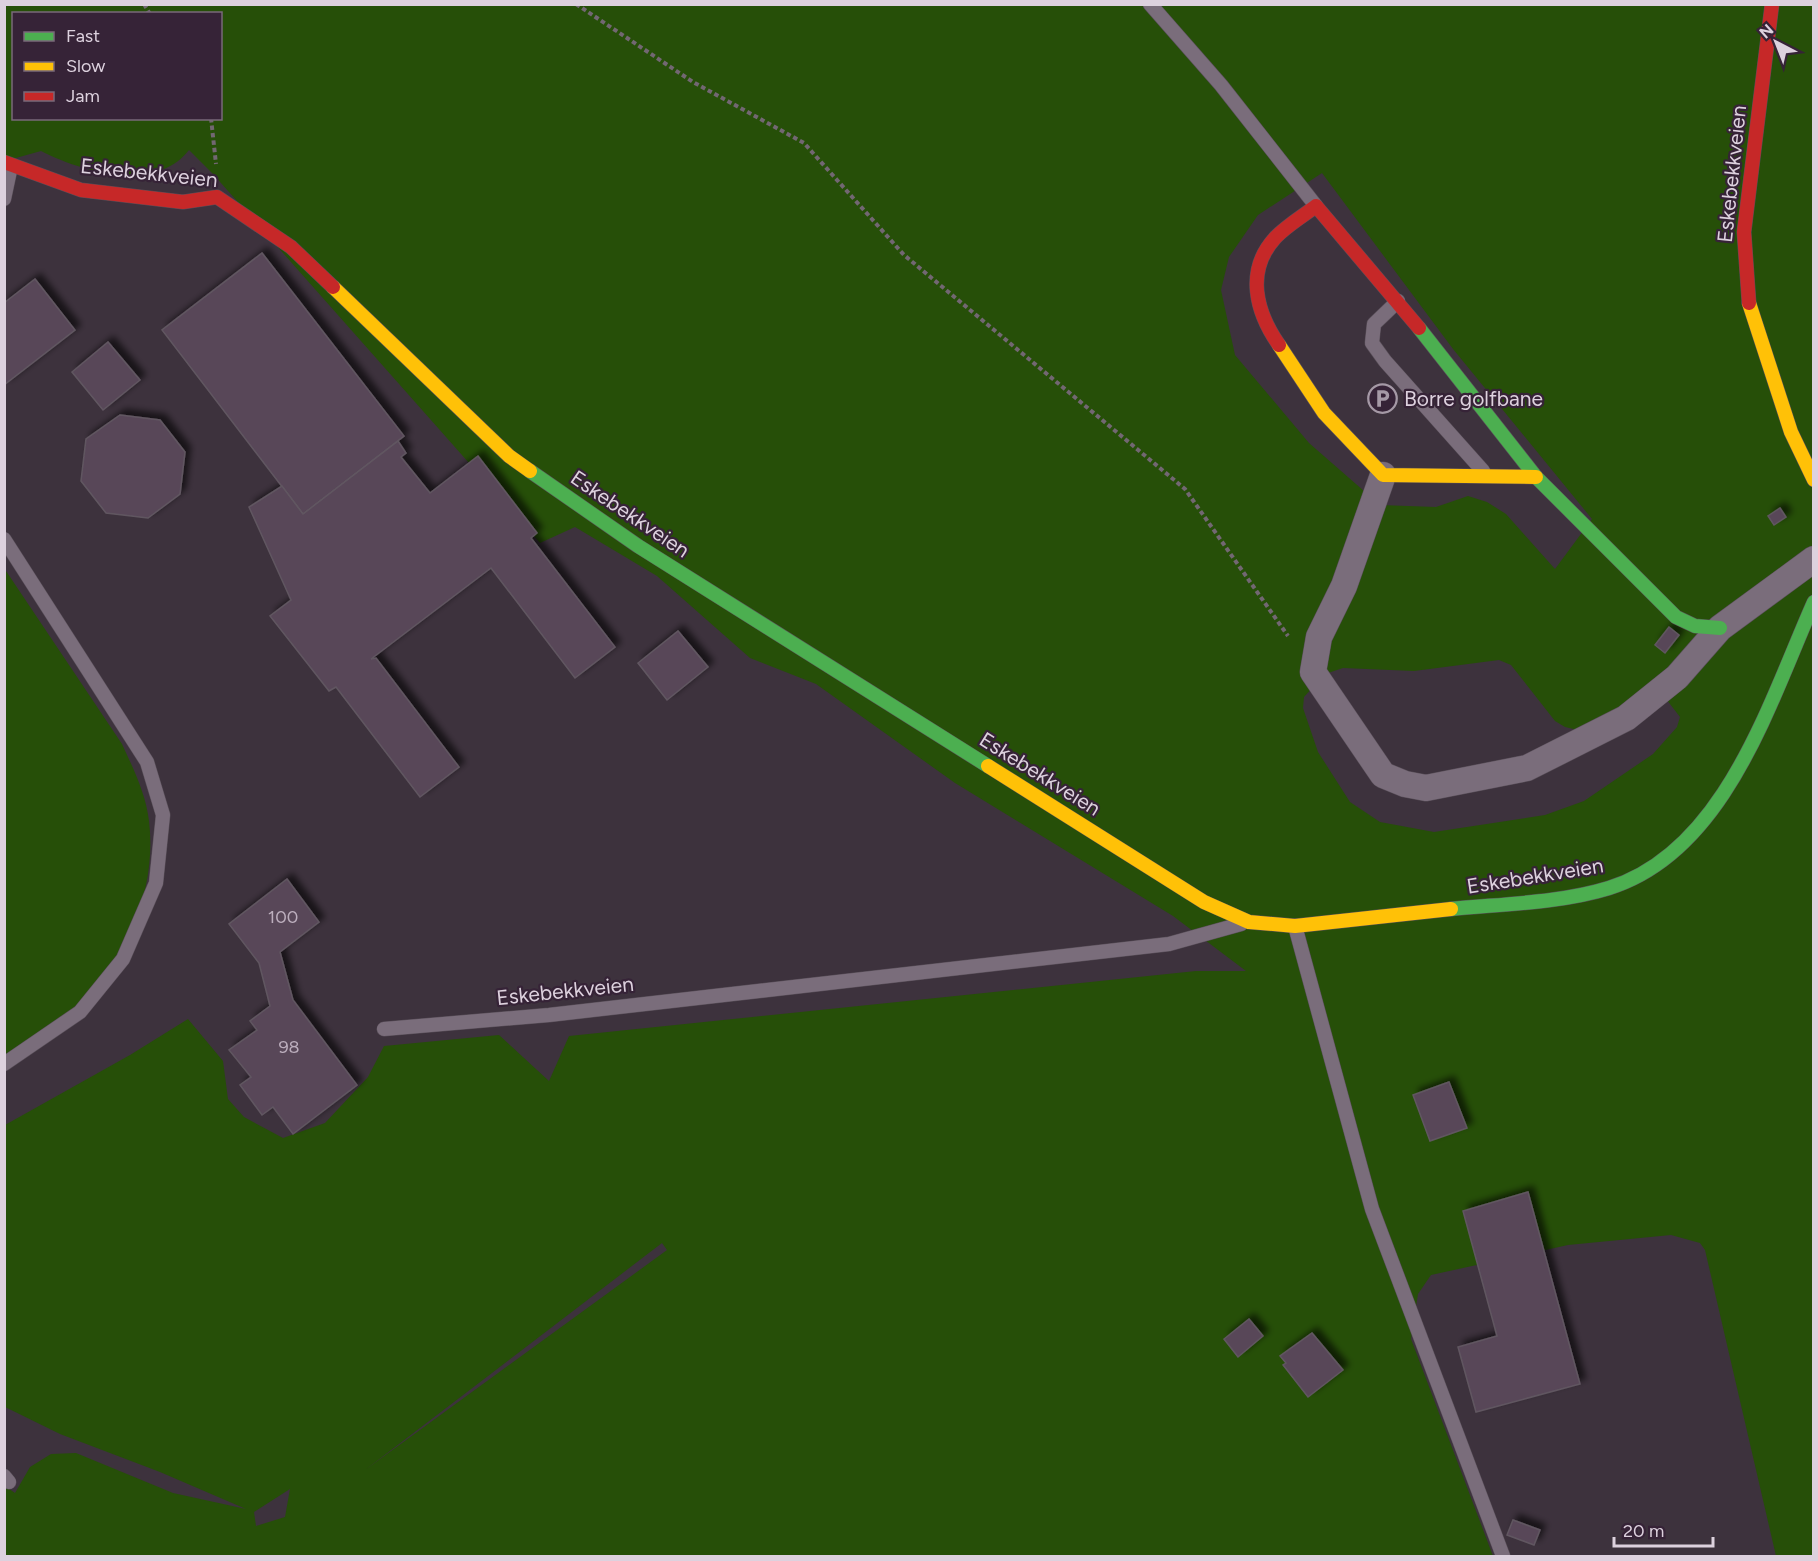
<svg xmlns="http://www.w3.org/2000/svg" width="1818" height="1561" font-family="Figtree,sans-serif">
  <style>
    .green { fill: #264f08; fill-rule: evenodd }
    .building { fill: #584759; stroke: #615761; stroke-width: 1.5; filter: url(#shadow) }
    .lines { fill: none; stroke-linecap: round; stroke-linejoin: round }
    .lane-casing { stroke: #594f59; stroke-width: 15 }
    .street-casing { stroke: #594f59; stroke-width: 27 }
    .fast-casing { stroke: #594f59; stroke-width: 15 }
    .slow-casing { stroke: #594f59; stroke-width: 15 }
    .jam-casing { stroke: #594f59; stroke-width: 15 }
    .path { stroke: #726772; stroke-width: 4; stroke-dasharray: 4.5 3; stroke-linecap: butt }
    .lane { stroke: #7a6d7b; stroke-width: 14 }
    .street { stroke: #7a6d7b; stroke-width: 26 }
    .fast { stroke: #4caf50; stroke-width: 14 }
    .slow { stroke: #ffc107; stroke-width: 14 }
    .jam { stroke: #c62828; stroke-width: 14 }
    .labels { text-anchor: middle; stroke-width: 4.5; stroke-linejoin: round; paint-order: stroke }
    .number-label { font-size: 18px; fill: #bcaebd }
    .street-label { font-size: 21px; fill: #ddd1de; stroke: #362337 }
    .poi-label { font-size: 21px; fill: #ddd1de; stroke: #362337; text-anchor: start }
  </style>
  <defs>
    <filter id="shadow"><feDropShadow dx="5.5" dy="-5.5" stdDeviation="3" flood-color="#0009"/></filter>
  </defs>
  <rect width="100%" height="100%" fill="#3d323d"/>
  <g class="green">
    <path d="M4,5H1813V1556H1776L1705,1250L1700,1243L1671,1235L1568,1245L1431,1275L1418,1294L1411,1339L1493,1556H5V1486L15,1493L30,1467L51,1454L76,1453L173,1493L246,1509L160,1472L60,1434L5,1407V1125L130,1055L188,1019L223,1061L228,1099L244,1117L283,1138L325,1123L368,1077L384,1046L499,1035L549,1081L569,1036L1196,971H1246L1173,916L955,783L816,684L750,658L657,576L575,527L540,543L213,174L189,150C156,193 82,172 41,151L5,161ZM14,14H220V118H14ZM1322,173L1453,349L1592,519L1555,569L1506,514L1487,502L1468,496L1436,507L1380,505L1309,443L1235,355L1221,290L1229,257L1258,215ZM1499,660L1511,665L1555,721L1565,727L1582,731L1663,695L1680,717L1677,727L1653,754L1584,801L1545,815L1434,832L1380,822L1350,802L1318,752L1303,708L1304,697L1325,674L1343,668L1414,671ZM662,1243L667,1250L365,1470ZM290,1489L285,1517L256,1526L254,1512Z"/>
    <path d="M4,568L122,744C133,768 146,794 149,821C157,886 129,957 83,1004C64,1023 27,1043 4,1059Z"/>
  </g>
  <g class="building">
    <path d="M262,253L404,436L303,514L162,330Z"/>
    <path d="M35,279L75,330L4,385V303Z"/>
    <path d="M108,342L140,380L103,410L72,372Z"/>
    <path d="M120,415L160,420L185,452L180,494L148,518L106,513L81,481L86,439Z"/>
    <path d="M398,441L406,453L401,457L430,493L478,456L537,533L531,538L615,647L575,678L491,568L371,659L376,658L459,767L420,797L336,687L329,691L270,616L291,600L249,507L282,486L303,514Z"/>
    <path d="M1780,508L1786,517L1774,525L1768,516Z"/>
    <path d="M1669,627L1679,635L1665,653L1655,645Z"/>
    <path d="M678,631L708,667L667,700L638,663Z"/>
    <path d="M287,879L319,922L280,952L293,1000L357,1085L293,1134L273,1107L262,1115L240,1085L251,1077L229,1050L257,1030L250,1021L270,1006L259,963L229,924Z"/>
    <path d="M1449,1082L1467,1128L1430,1141L1413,1095Z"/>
    <path d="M1528,1192L1580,1384L1476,1412L1458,1347L1497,1336L1463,1211Z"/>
    <path d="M1249,1319L1263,1336L1238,1357L1224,1339Z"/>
    <path d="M1312,1333L1343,1370L1308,1397L1283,1365L1286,1363L1280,1356Z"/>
    <path d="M1513,1520L1540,1530L1534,1545L1507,1535Z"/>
  </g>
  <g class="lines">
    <defs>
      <g id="lane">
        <path d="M1150,4L1221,85L1316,206"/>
        <path d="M4,199L11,166"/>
        <path d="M1398,301L1374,324L1372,343L1385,361L1483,471"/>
        <path d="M4,539L147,762L163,815L156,883L123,959L80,1012L4,1064"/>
        <path d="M1295,926L1372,1209L1503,1556"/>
        <path d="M384,1029L549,1015L1169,944L1241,924"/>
        <path d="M4,1476L9,1482"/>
      </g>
      <path id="street" d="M1383,475L1344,586L1319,637L1313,672L1383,775L1405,784L1426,788L1527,768L1626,718L1677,677L1720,628L1814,559"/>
      <g id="fast">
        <path d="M1419,328L1536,477L1676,617L1695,626L1720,628"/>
        <path d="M530,471L638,546L988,766"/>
        <path d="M1451,909C1501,904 1561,903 1609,888C1725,852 1769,703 1814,602"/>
      </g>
      <g id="slow">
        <path d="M333,287L509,456L530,471"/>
        <path d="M1749,303L1791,432L1814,480"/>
        <path d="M1279,345L1324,413L1383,475L1536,477"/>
        <path d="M988,766L1204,902L1249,922L1295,926L1451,909"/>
      </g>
      <g id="jam">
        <path d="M4,162L81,190L183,202L217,197L291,247L333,287"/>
        <path d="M1749,303L1744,232L1772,4"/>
        <path d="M1279,345C1256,312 1245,271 1275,238C1286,226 1303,216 1316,206L1419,328"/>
      </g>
    </defs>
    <use href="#lane" class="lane-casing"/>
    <use href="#street" class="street-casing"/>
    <use href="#fast" class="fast-casing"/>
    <use href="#slow" class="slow-casing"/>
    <use href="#jam" class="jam-casing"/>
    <g class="path">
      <path d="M144,4L150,14"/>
      <path d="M576,4L693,82L804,143L904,255L1185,489L1288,636"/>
      <path d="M211,118L216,164"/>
    </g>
    <use href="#lane" class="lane"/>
    <use href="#street" class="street"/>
    <use href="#fast" class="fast"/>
    <use href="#slow" class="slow"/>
    <use href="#jam" class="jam"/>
  </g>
  <defs>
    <symbol id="parking-ring" viewBox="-11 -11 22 22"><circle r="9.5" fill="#362337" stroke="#a599a6" stroke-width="1.5"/><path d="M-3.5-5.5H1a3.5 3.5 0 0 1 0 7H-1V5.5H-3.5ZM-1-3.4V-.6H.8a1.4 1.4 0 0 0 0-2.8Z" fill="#a599a6"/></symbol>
  </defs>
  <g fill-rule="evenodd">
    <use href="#parking-ring" x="1366" y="382" width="33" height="33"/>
  </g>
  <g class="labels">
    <g class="number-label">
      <text x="283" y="923">100</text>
      <text x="289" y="1053">98</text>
    </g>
    <g class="street-label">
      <text transform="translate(149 173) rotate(6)" y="7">Eskebekkveien</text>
      <text transform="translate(1732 174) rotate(-84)" y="7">Eskebekkveien</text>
      <text transform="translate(630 514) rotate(34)" y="7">Eskebekkveien</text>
      <text transform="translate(1040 774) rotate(32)" y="7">Eskebekkveien</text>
      <text transform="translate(1535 876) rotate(-9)" y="7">Eskebekkveien</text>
      <text transform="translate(565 991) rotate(-6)" y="7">Eskebekkveien</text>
    </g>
    <g class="poi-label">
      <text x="1404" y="406">Borre golfbane</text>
    </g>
  </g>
  <rect width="1818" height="1561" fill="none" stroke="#ddd1de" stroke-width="12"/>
  <rect x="12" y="12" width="210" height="108" fill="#362337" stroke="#79697a" stroke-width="1.5"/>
  <rect x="24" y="32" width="30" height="9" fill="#4caf50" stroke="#79697a" stroke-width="1.5"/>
  <text x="66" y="42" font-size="18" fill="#ddd1de">Fast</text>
  <rect x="24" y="62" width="30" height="9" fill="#ffc107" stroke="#79697a" stroke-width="1.5"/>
  <text x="66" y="72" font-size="18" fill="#ddd1de">Slow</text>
  <rect x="24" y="92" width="30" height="9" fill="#c62828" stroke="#79697a" stroke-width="1.5"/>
  <text x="66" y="102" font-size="18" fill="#ddd1de">Jam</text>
  <g transform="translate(1776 42) rotate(318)" stroke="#362337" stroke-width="4.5" paint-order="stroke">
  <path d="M0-4.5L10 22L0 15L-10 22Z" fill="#ddd1de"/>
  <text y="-9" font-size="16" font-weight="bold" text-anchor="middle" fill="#ddd1de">N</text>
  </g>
  <path d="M1614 1537v9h99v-9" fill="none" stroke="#ddd1de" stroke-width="3"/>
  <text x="1623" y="1537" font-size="18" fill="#ddd1de" stroke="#362337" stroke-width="4.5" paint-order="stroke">20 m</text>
</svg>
